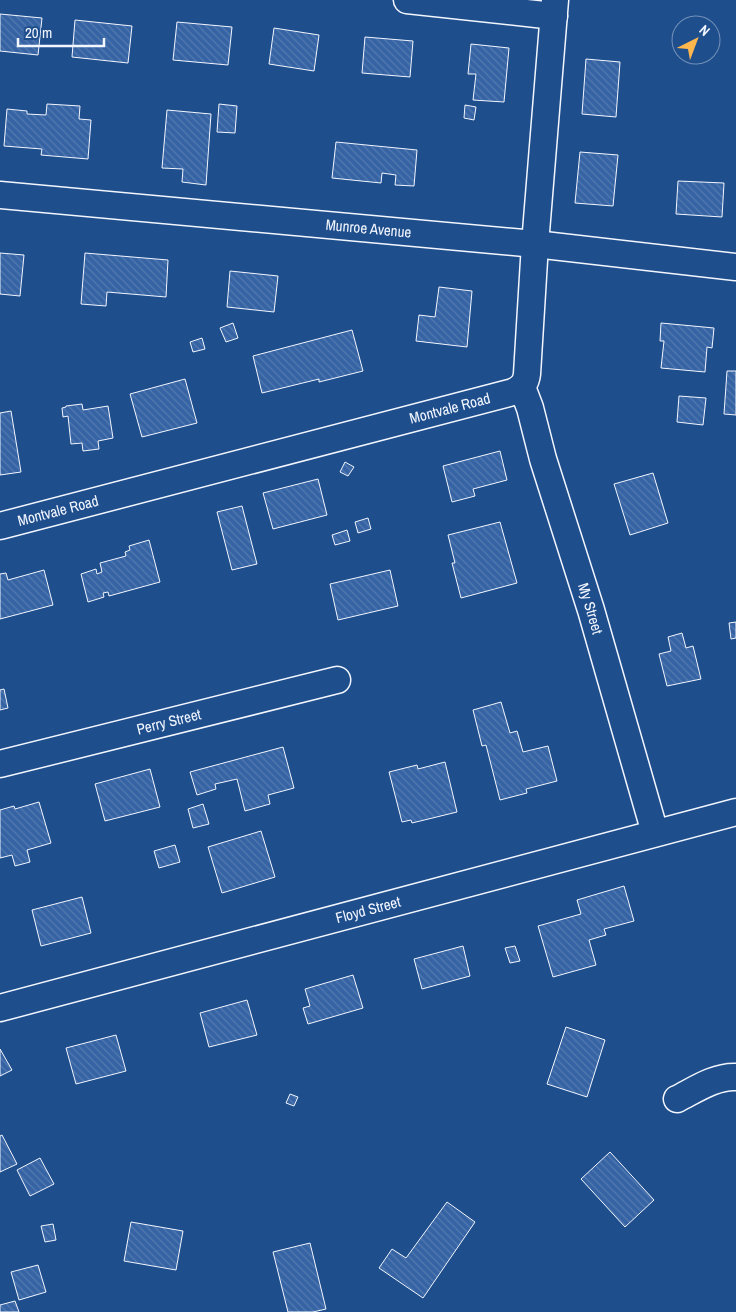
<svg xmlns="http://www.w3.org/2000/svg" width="736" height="1312" font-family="'Archivo Narrow',sans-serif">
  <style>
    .building { fill: url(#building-back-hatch); stroke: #f2f6ff }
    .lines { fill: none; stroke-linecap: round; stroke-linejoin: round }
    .minor-casing { stroke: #f2f6ff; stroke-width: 29 }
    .minor { stroke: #1f4e8c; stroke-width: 26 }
    .labels { text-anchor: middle; stroke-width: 4; stroke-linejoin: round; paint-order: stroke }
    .street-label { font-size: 15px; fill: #f2f6ff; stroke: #1f4e8c }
  </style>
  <defs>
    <pattern id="building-back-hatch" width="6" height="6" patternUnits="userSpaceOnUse" patternTransform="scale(1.25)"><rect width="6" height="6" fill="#3563a3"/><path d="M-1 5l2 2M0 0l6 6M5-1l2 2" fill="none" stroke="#537ab1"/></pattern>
  </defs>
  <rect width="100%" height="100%" fill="#1f4e8c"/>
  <g class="building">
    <path d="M0,14L42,18L38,55L0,51Z"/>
    <path d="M75,20L132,26L128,63L72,57Z"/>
    <path d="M177,22L232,27L228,65L173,60Z"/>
    <path d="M274,28L319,35L314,71L269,64Z"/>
    <path d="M365,37L413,41L410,77L362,73Z"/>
    <path d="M471,44L509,48L504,102L473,100L476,74H468Z"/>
    <path d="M586,59L620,62L616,117L582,114Z"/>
    <path d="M47,104L80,106L79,119L91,120L88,159L41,155L42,149L4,146L7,109L27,111V114L46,115Z"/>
    <path d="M219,104L237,106L235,133L217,132Z"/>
    <path d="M465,105L476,107L474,120L464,118Z"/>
    <path d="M167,110L211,114L206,185L182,182L183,169L162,168Z"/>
    <path d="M336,142L417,150L414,186L395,185L396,175L382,173L381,183L332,178Z"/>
    <path d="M580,152L618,155L613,206L575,203Z"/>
    <path d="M678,181L724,183L722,217L676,214Z"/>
    <path d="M0,253L24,255L20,296L0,294Z"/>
    <path d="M85,253L168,260L166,297L107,292L106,306L81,304Z"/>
    <path d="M230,271L278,276L274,312L227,307Z"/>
    <path d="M439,287L472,291L467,347L416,341L419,315L435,317Z"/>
    <path d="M233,323L238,338L226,342L220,328Z"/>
    <path d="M661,323L714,328L712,348L707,347L705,372L661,368L664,341H660Z"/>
    <path d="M352,330L363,371L319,382V379L262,393L253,356Z"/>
    <path d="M202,338L205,349L193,352L190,342Z"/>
    <path d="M727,371H736V415L724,414Z"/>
    <path d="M185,379L197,423L142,437L130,394Z"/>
    <path d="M679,396L706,398L703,425L677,422Z"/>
    <path d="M82,404L83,410L108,406L113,438L98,441L99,449L83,451L82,443L71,444L68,416L63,417L62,408L66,407V406Z"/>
    <path d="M11,411L21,472L0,475V413Z"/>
    <path d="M500,451L507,480L473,489L475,496L452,502L443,466Z"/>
    <path d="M345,462L354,467L348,476L340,472Z"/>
    <path d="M653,473L668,523L630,535L614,484Z"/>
    <path d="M318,479L327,515L273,529L263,493Z"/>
    <path d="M242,506L257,564L232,570L217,512Z"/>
    <path d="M368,518L371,529L358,533L355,522Z"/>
    <path d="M500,522L517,583L461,598L452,563H455L448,535Z"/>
    <path d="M347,530L350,541L335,545L332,535Z"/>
    <path d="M149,540L160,582L109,596L108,592L103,593L104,597L88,602L81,574L96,569L97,574L102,572L100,563L126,556L125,552L130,550L129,546Z"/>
    <path d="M44,570L53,605L0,619V574L6,573L8,580Z"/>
    <path d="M390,570L398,606L338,620L330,584Z"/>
    <path d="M736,622V638L731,639L729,623Z"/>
    <path d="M682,633L686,648L693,646L701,679L667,686L659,654L671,651L668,637Z"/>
    <path d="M4,689L8,708L0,710V690Z"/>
    <path d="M501,702L510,733L517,731L523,752L548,746L557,781L526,789L527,793L500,800L486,745L482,746L473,710Z"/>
    <path d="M283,747L294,788L268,795L270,804L245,811L237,779L215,784L216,789L197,795L190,772Z"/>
    <path d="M445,762L457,812L412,823L411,820L402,822L389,772L417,765L418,769Z"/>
    <path d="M150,769L160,807L105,821L95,784Z"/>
    <path d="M39,802L51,843L27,850L30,862L15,866L12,855L0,858V810L14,806L15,809Z"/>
    <path d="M203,804L209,824L193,828L188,809Z"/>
    <path d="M261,831L275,877L222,893L208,847Z"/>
    <path d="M175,845L180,862L159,868L154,851Z"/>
    <path d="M624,886L634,921L604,929L606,935L589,940L596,965L553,977L538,926L581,914L577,900Z"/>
    <path d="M82,897L91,933L41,946L32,910Z"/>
    <path d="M463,946L470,976L422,989L414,959Z"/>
    <path d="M515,946L520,961L510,963L505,948Z"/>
    <path d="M353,975L363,1008L308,1024L303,1008L310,1006L305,989Z"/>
    <path d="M247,1000L257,1035L209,1047L200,1013Z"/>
    <path d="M566,1027L605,1040L587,1097L547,1084Z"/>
    <path d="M116,1035L126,1071L76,1084L66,1048Z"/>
    <path d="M0,1049L12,1070L0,1076Z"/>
    <path d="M290,1094L298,1097L294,1106L286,1103Z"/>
    <path d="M2,1135L17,1164L0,1172V1136Z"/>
    <path d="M610,1152L654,1200L625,1227L581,1179Z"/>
    <path d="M40,1158L54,1184L30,1196L17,1170Z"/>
    <path d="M447,1202L475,1222L423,1298L379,1268L392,1249L406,1258Z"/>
    <path d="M131,1222L183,1231L176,1270L124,1261Z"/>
    <path d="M53,1224L56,1240L45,1242L41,1226Z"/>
    <path d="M310,1243L326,1309L313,1312H288L273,1252Z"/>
    <path d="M38,1265L46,1292L19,1300L11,1272Z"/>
    <path d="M15,1301L19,1312H0V1305Z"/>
  </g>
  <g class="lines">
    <defs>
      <g id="minor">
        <path d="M407,0L554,16"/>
        <path id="s1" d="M0,195L535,244L736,267"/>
        <path id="s2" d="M522,387L530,408L543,459L591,610L655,833"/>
        <path id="s3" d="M0,526L513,392C522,388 526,383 527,374L535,244L555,0"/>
        <path id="s4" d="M0,764L337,680"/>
        <path id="s5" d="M0,1008L736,812"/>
        <path d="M677,1099C695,1090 715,1076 736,1077"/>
      </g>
    </defs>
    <use href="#minor" class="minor-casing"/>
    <use href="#minor" class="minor"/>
  </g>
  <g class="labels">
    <g class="street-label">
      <text dy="5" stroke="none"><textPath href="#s1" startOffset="370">Munroe Avenue</textPath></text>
      <text dy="5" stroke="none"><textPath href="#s3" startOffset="465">Montvale Road</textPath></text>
      <text dy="5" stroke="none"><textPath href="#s3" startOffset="60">Montvale Road</textPath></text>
      <text dy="5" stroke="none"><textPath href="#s2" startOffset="232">My Street</textPath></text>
      <text dy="5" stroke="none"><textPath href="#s4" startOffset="174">Perry Street</textPath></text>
      <text dy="5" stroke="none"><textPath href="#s5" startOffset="381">Floyd Street</textPath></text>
    </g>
  </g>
  <g transform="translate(696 40) rotate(42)"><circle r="24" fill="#1f4e8c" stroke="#7391ba"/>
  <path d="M0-4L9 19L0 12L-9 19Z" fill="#ffb74d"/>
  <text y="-8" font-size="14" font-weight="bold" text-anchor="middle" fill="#f2f6ff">N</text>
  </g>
  <path d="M18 38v8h86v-8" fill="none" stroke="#f2f6ff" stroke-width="2.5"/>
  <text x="25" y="38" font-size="15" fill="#f2f6ff" stroke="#1f4e8c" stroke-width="4" paint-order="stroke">20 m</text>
</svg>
